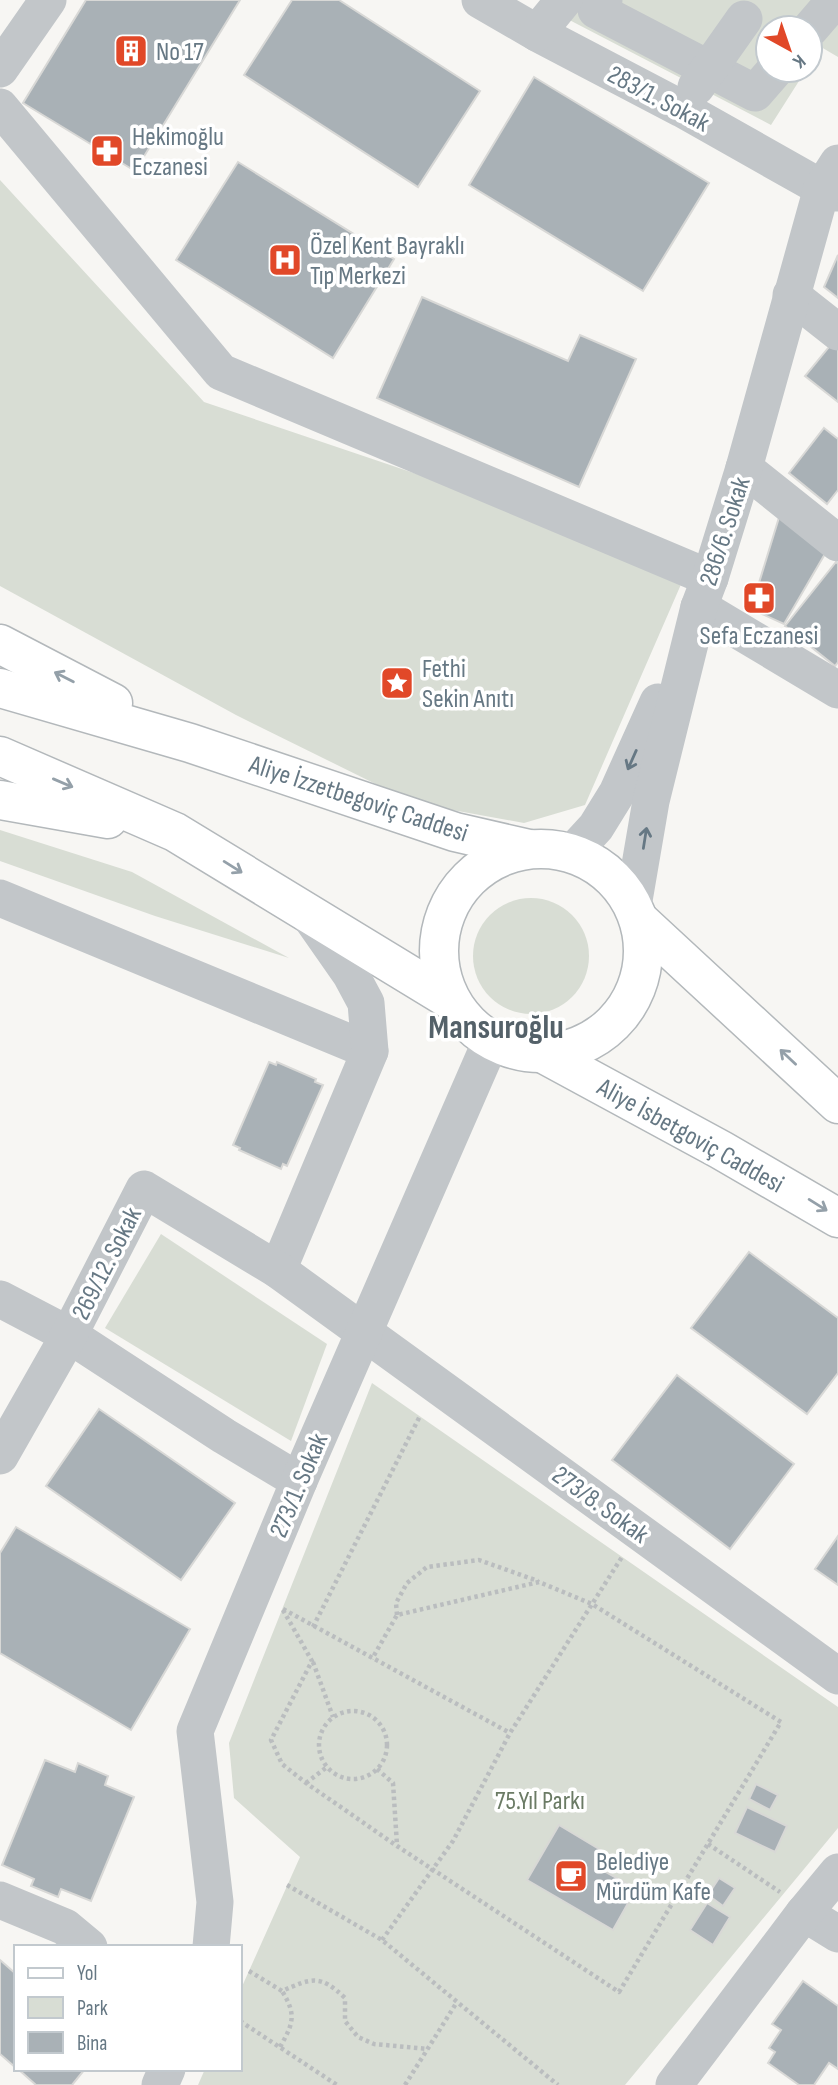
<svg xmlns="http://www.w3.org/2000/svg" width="838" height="2085" font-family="'Sofia Sans Condensed',sans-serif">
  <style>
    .green { fill: #d8ddd4 }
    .building { fill: #a9b1b6; stroke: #d8d8d6; stroke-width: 2 }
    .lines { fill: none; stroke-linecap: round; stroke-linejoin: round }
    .major-casing { stroke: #b3b8bb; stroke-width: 41 }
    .path { stroke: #babdbf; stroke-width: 4.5; stroke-dasharray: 3.5 3.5; stroke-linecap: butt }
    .minor { stroke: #c2c6c9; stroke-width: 37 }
    .major { stroke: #fff; stroke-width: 38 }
    .oneway { stroke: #94a0a9 }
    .oneway2 { stroke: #667884 }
    .labels { text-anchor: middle; stroke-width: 7; stroke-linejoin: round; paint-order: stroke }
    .poi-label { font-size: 26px; fill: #667884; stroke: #fff; text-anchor: start }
    .street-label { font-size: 26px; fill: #667884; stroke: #fff }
    .park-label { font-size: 26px; fill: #6b7b65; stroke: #fff }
    .district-label { font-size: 33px; font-weight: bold; fill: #546169; stroke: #fff }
  </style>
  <rect width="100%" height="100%" fill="#f7f6f3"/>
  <g class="green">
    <path d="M564,0H838V57L821,47L810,64V28H768V70H806L771,125L554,12Z"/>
    <path d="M0,180L204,402L689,566L585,805L524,823L414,803L236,715L0,586Z"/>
    <path d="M0,830L132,872L289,958L155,916L0,861Z"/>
    <circle cx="531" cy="956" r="58"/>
    <path d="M161,1234L327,1344L291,1441L105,1328Z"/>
    <path d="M372,1383L838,1707V1828L625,2085H198L205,2069H240V1991L300,1857L234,1798L229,1743Z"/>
  </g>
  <g class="building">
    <path d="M86,0H240L135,171L23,103Z"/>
    <path d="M292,0H339L480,91L418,187L244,75Z"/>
    <path d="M534,77L709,183L643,291L469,185Z"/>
    <path d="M238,162L394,259L333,358L176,260Z"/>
    <path d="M838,255V298L824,287Z"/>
    <path d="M422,297L568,361L580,335L636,359L579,487L377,398Z"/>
    <path d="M838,336V402L805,376Z"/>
    <path d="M824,428L838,439V490L827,504L789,473Z"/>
    <path d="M781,511L829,547L784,624L751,609Z"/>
    <path d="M836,562L838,564V662L835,666L785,626Z"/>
    <path d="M269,1062L276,1065L277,1062L316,1079L315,1082L323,1085L287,1166L283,1164L281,1169L239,1150L240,1148L233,1145Z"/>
    <path d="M749,1252L838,1318V1373L807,1414L691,1328Z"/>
    <path d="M677,1375L794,1464L730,1549L612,1460Z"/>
    <path d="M99,1409L235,1503L181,1580L46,1486Z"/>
    <path d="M16,1527L190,1629L131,1730L0,1653V1553Z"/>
    <path d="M838,1536V1585L815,1569Z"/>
    <path d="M45,1760L75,1772L78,1763L108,1776L105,1785L134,1797L91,1901L61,1889L58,1897L31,1886L34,1879L2,1865Z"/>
    <path d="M756,1784L778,1795L770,1810L749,1799Z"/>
    <path d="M747,1807L787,1826L775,1852L735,1833Z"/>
    <path d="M559,1825L614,1858L606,1872L636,1889L613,1930L527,1880Z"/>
    <path d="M719,1878L735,1888L723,1906L708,1895Z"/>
    <path d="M707,1903L730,1917L713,1945L690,1930Z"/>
    <path d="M0,1960L16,1974V2068L0,2054Z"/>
    <path d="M803,1981L838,2006V2069L829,2063L814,2085H799L768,2063L775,2052L769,2048L781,2030L772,2024Z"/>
    <path d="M18,2069H85L72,2085H36Z"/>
  </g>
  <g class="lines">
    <defs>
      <g id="major">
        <path d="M0,644L113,703"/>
        <path d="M0,688L190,743L455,832L529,849"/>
        <path d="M0,756L175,832L449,999"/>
        <path d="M0,800L108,819"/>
        <circle cx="541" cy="951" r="102"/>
        <path d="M639,920L838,1104"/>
        <path d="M544,1054L721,1150L838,1218"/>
      </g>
    </defs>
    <use href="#major" class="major-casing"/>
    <g class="path">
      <path d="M283,1609L510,1733"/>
      <path d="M283,1610L312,1661L271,1740L282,1764L306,1783L397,1846L619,1992L781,1722L592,1604L539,1582L397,1615L372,1659"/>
      <path d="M397,1615L396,1603L407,1583L427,1567L479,1560L538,1581"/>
      <path d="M313,1627L420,1416"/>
      <path d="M313,1662L333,1717"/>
      <circle cx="353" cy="1745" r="34"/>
      <path d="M377,1769L393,1783L397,1845"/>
      <path d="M306,1783L327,1767"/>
      <path d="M708,1844L780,1892"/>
      <path d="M287,1885L382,1940L558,2085"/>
      <path d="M382,1940L453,1841L510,1733L622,1557"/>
      <path d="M249,1971L282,1991C312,1978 320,1974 345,1998V2021L358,2037L374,2044L428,2049"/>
      <path d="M240,2021L337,2085"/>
      <path d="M280,2047C293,2024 297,2015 282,1991"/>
      <path d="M405,2085L457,2002"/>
    </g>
    <g class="minor">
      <path d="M480,0L537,33L682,109L822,188L838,193"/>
      <path d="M604,0L596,10L755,93L775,70"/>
      <path d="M810,29L835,0"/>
      <path d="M537,33L564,0"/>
      <path d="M0,69L48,0"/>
      <path d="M696,87L744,19"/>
      <path d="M0,107L221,372L710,578"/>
      <path d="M791,295L838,332"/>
      <path d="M744,468L838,543"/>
      <path d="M699,607L838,690"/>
      <path d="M573,852L596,827L617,793L658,702"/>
      <path d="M0,898L370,1051"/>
      <path d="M633,906L651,801L699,607L710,578L744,468L822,188L838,163"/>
      <path d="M278,1270L370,1051L366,1003L351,975L307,912"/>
      <path d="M0,1299L69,1335L224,1436L299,1481"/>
      <path d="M0,1456L69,1335L144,1189L278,1270L838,1676"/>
      <path d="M0,1900L65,1927L89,1947"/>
      <path d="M804,1913L838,1934"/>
      <path d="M211,1947L215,1902L195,1731L299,1481L491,1041"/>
      <path d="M160,2085L167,2069"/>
      <path d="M674,2085L804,1913L838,1872"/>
    </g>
    <use href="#major" class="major"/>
  </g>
  <defs><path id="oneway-shaft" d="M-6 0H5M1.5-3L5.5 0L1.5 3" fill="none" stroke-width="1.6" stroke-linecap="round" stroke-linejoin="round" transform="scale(1.75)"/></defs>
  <g class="oneway">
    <use href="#oneway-shaft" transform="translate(64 677) rotate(-153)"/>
    <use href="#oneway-shaft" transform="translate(63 783) rotate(23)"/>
    <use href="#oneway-shaft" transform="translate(233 867) rotate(32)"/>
    <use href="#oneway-shaft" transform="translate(788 1057) rotate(-137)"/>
    <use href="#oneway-shaft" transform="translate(818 1205) rotate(32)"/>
  </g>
  <g class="oneway2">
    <use href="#oneway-shaft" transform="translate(632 760) rotate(114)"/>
    <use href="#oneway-shaft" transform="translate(645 838) rotate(-81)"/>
  </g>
  <defs>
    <symbol id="building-square" viewBox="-11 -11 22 22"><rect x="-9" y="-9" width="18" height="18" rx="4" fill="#e14828" stroke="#fff"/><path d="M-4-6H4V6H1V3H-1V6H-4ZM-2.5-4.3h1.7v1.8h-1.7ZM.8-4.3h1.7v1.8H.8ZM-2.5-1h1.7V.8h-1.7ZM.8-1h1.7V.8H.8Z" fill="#fff"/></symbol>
    <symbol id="pharmacy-square" viewBox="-11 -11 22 22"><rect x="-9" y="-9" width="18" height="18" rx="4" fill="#e14828" stroke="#fff"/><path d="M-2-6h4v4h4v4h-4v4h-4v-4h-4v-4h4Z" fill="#fff"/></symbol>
    <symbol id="hospital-square" viewBox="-11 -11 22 22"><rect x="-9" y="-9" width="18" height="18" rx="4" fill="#e14828" stroke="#fff"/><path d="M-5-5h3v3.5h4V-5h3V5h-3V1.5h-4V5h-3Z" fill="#fff"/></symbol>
    <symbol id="sight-square" viewBox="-11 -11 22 22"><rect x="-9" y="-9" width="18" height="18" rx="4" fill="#e14828" stroke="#fff"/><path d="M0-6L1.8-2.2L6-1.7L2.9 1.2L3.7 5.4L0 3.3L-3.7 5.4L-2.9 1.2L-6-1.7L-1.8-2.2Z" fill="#fff"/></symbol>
    <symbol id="cafe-square" viewBox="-11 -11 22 22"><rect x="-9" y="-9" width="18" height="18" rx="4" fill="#e14828" stroke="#fff"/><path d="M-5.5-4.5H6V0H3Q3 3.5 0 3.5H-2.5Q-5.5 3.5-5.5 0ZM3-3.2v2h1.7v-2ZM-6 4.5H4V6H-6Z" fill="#fff"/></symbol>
  </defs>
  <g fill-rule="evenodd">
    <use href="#building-square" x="112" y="32" width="38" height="38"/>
    <use href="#pharmacy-square" x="88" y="132" width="38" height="38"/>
    <use href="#hospital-square" x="266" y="241" width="38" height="38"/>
    <use href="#pharmacy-square" x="740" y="579" width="38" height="38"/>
    <use href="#sight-square" x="378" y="664" width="38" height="38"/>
    <use href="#cafe-square" x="552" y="1857" width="38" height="38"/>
  </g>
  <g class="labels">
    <g class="poi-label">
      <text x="156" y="60">No 17</text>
      <text x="132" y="145">Hekimoğlu<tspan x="132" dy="30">Eczanesi</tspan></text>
      <text x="310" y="254">Özel Kent Bayraklı<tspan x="310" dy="30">Tıp Merkezi</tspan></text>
      <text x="759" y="644" text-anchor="middle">Sefa Eczanesi</text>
      <text x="422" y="677">Fethi<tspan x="422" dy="30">Sekin Anıtı</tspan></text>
      <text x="596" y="1870">Belediye<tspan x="596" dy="30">Mürdüm Kafe</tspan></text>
    </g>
    <g class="street-label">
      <text transform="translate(659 98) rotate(28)" y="9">283/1. Sokak</text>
      <text transform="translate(724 531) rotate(-72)" y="9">286/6. Sokak</text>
      <text transform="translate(359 798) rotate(18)" y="9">Aliye İzzetbegoviç Caddesi</text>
      <text transform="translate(691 1135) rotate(29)" y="9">Aliye İsbetgoviç Caddesi</text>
      <text transform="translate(106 1263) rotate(-63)" y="9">269/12. Sokak</text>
      <text transform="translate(298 1485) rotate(-67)" y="9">273/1. Sokak</text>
      <text transform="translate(601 1504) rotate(36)" y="9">273/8. Sokak</text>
    </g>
    <g class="park-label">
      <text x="540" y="1809">75.Yıl Parkı</text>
    </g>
    <g class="district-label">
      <text x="496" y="1038">Mansuroğlu</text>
    </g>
  </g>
  <rect x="14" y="1945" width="228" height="126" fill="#ffffff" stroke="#c2c9ce" stroke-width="2"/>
  <rect x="28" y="1968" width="35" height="10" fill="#ffffff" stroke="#c2c9ce" stroke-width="2"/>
  <text x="77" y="1980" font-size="21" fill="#667884">Yol</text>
  <rect x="28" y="1997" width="35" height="21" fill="#d8ddd4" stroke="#c2c9ce" stroke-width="2"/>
  <text x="77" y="2015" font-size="21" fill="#667884">Park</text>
  <rect x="28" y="2032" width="35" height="21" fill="#a9b1b6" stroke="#c2c9ce" stroke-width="2"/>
  <text x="77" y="2050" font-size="21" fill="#667884">Bina</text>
  <g transform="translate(789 49) rotate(140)"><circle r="33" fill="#ffffff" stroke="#c2c9ce" stroke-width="2"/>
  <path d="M0-5L12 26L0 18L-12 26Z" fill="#e14828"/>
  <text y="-10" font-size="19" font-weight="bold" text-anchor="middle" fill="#667884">K</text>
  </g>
</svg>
